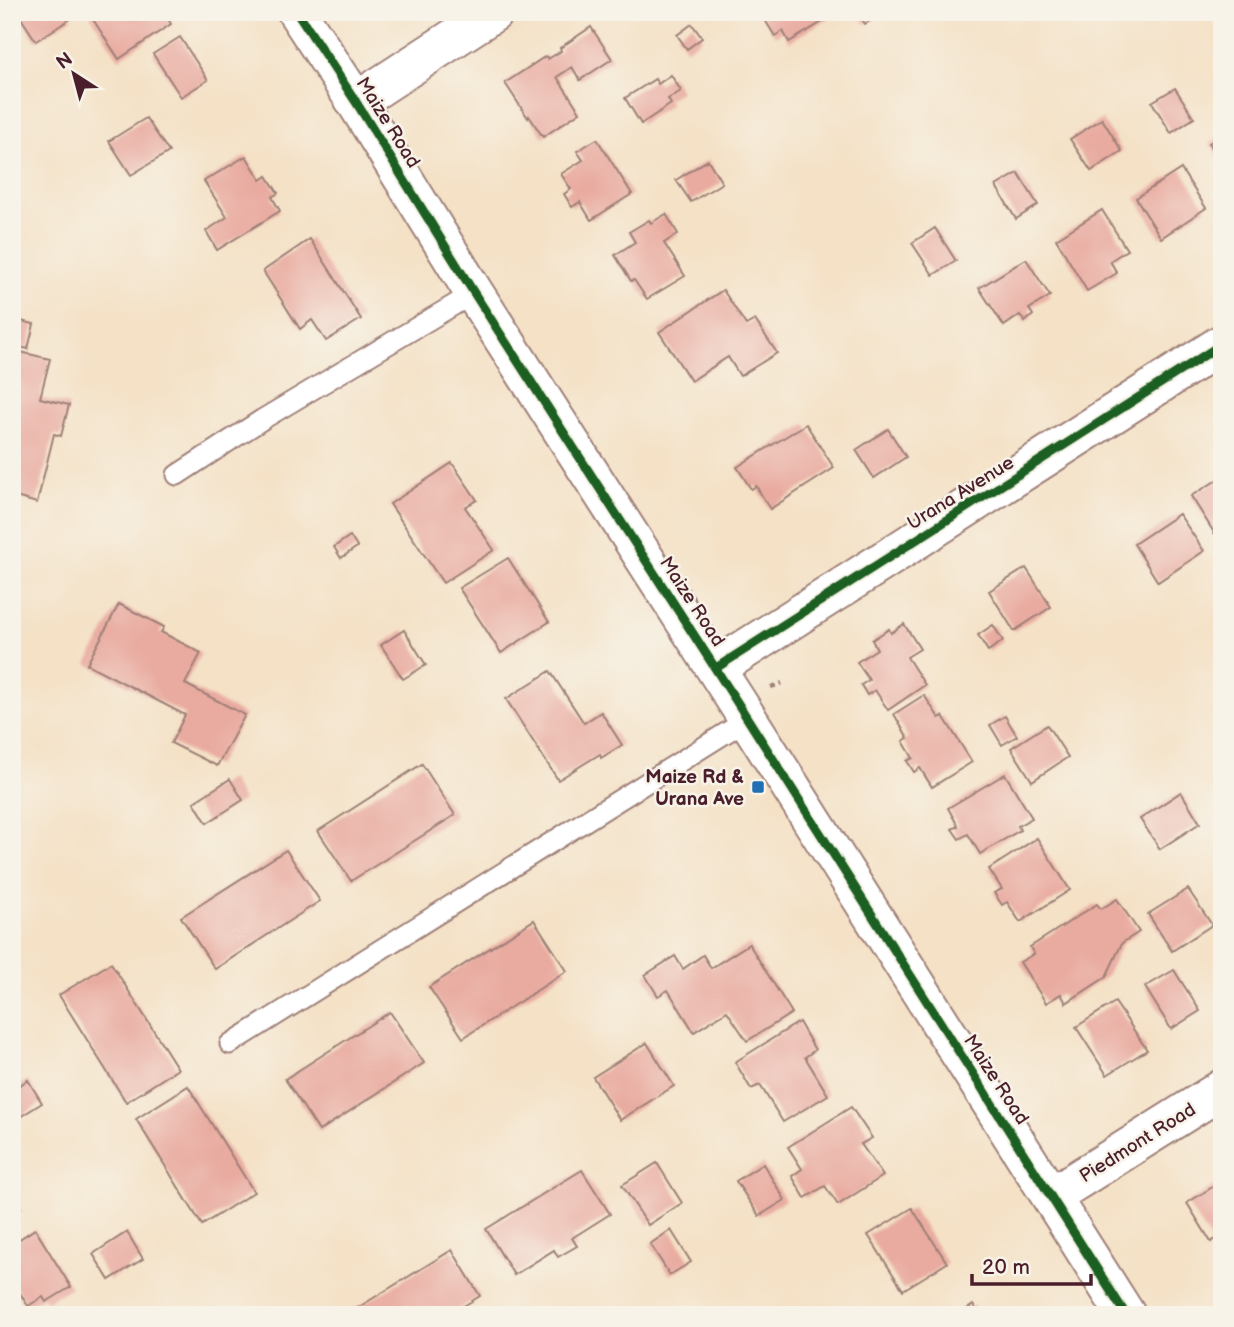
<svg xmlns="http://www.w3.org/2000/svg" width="1234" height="1327" font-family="'Balsamiq Sans',sans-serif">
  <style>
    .building { fill: #e9aba0 }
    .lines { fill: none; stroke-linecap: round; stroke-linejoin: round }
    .service-casing { stroke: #9f8078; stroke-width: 23 }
    .minor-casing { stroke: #9f8078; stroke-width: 42 }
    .tertiary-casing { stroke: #9f8078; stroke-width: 42 }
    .path { stroke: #9f8078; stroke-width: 4.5; stroke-dasharray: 5 5; stroke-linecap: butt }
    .service { stroke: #fff; stroke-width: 19 }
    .minor { stroke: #fff; stroke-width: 38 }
    .tertiary { stroke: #fff; stroke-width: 38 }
    .cycleway-casing { stroke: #f7f3e8; stroke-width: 13 }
    .cycleway { stroke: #1b5e20; stroke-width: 9 }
    .poi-dot { fill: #1f6fb2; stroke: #f7f3e8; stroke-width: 2.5 }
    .labels { text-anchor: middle; stroke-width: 5; stroke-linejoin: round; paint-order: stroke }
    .street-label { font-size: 19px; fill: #4a1f2b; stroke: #f7f3e8 }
    .poi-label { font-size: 19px; font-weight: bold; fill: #4a1f2b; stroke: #f7f3e8; text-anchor: end }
  </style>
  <rect width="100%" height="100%" fill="#f7f3e8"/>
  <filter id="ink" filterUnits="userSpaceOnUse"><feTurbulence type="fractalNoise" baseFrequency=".0143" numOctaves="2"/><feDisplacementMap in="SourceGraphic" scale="14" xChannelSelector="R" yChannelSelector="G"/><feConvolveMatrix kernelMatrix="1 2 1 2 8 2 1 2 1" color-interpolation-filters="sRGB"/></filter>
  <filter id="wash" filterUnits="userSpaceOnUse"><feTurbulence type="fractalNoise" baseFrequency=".00686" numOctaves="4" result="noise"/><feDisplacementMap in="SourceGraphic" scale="28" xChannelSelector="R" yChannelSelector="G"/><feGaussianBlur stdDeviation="1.57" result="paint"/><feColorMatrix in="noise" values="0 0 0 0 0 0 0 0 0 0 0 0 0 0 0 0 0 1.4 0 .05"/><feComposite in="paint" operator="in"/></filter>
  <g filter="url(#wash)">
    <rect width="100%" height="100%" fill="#f4e1c6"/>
    <g id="blocks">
      <g class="building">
        <path d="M17,12H68L72,18L36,41Z"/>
        <path d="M94,12H164L171,24L119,59L90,15Z"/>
        <path d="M760,12H830L832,16L789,42L783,31L775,36Z"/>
        <path d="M857,12H884L865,24Z"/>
        <path d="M692,24L702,38L687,49L677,35Z"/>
        <path d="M591,27L612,59L580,80L572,67L557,77L580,112L543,137L529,116L528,118L505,83L546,56L548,59L561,51L560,48Z"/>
        <path d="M180,37L208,80L181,97L153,54Z"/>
        <path d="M671,75L681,91L668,99L671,104L641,124L625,98L655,79L658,84Z"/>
        <path d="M1175,88L1194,118L1171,133L1152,102Z"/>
        <path d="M146,118L169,152L131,175L109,141Z"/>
        <path d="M1102,119L1122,151L1091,171L1070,139Z"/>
        <path d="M1222,135V162L1209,143Z"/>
        <path d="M597,139L632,194L591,220L580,202L572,207L564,194L571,189L561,174L583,160L577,151Z"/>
        <path d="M246,156L261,180L267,176L278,193L272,197L280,211L217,250L206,231L227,217L204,181Z"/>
        <path d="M708,160L722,183L691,202L676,180Z"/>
        <path d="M1181,169L1206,208L1161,238L1136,198Z"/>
        <path d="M1018,173L1038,205L1016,219L996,186Z"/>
        <path d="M1102,210L1127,250L1110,261L1117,273L1087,291L1056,239Z"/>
        <path d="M666,214L678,234L664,243L685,276L647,299L634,280L631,281L615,255L635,242L629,232L649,220L651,223Z"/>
        <path d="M935,228L956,261L933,275L912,243Z"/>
        <path d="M310,239L361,319L326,341L312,320L300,329L263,271Z"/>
        <path d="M1026,259L1050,296L1029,309L1033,315L1025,322L1020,315L1004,326L979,288Z"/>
        <path d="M723,290L746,325L755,320L777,353L740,376L728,357L691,381L659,332Z"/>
        <path d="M12,319L34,324L28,349L12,345Z"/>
        <path d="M12,350L50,359L40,398L69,405L61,436L54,434L37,503L12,496Z"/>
        <path d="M806,424L834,468L770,509L756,486L751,489L737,467Z"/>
        <path d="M888,429L906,457L874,478L856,450Z"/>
        <path d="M452,463L477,500L465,507L494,550L443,583L390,504Z"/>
        <path d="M1222,477V529L1215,534L1191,496Z"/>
        <path d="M1179,514L1204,551L1158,582L1134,544Z"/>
        <path d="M350,536L357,547L341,558L334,547Z"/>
        <path d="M508,558L549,622L501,653L459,588Z"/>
        <path d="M1026,568L1051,607L1014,631L989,591Z"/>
        <path d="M119,604L164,627L161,632L201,653L185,684L245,715L217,766L171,743L185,715L87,664Z"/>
        <path d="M904,624L920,649L907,657L925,685L888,710L875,690L867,695L861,685L869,680L857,662L877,649L872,640L889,629L891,633Z"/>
        <path d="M993,625L1003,641L988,651L978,635Z"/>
        <path d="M404,630L426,665L403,679L381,645Z"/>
        <path d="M550,671L584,723L601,712L622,745L601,758L600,754L558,780L506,699Z"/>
        <path d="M924,695L939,718L943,716L972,762L932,787L920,768L914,772L907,761L913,758L903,741L908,738L894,714Z"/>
        <path d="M1005,716L1017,736L1002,745L990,725Z"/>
        <path d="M1047,725L1068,757L1032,781L1011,748Z"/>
        <path d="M422,764L455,815L351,881L318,831Z"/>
        <path d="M1005,774L1032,818L1018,826L1020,830L980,854L968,834L959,839L952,829L958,826L948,808Z"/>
        <path d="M230,779L243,800L207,823L194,802Z"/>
        <path d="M1181,792L1200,823L1160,849L1140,819Z"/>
        <path d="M1037,838L1070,890L1020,922L1007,902L1002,905L994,893L1002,889L989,869Z"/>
        <path d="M286,850L320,901L215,969L181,917Z"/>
        <path d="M1188,889L1212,925L1172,951L1148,914Z"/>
        <path d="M1117,899L1139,932L1122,943L1106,977L1066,1003L1061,994L1046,1003L1020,962L1034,954L1030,947L1097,904L1101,909Z"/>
        <path d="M534,920L567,971L463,1038L429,987Z"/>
        <path d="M749,944L792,1013L747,1041L727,1011L694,1032L668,990L658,996L645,975L675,956L683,969L703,955L711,968Z"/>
        <path d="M111,963L178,1069L126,1102L59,995Z"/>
        <path d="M1174,970L1200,1011L1171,1029L1145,987Z"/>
        <path d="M1115,1002L1147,1050L1107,1075L1076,1027Z"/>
        <path d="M390,1012L424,1063L319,1131L285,1079Z"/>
        <path d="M799,1022L815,1050L805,1057L828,1095L783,1122L760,1085L751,1089L735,1062Z"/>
        <path d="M647,1043L674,1086L620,1120L593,1077Z"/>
        <path d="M28,1080L42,1103L12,1122V1090Z"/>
        <path d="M188,1086L254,1192L202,1225L136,1119Z"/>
        <path d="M851,1107L872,1138L861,1144L883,1176L838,1205L825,1186L805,1198L792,1176L802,1169L788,1147Z"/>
        <path d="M657,1163L682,1203L648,1225L622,1185Z"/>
        <path d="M763,1164L785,1200L759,1216L736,1181Z"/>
        <path d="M582,1170L610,1214L572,1238L577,1246L558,1257L554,1250L514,1275L486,1229Z"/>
        <path d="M1222,1181V1235L1211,1242L1187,1203Z"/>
        <path d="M12,1193L21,1208L12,1214Z"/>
        <path d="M912,1208L947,1263L903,1290L868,1235Z"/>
        <path d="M35,1229L71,1287L46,1302L43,1297L28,1306L16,1287L12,1289V1244Z"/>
        <path d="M671,1230L691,1262L670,1275L650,1244Z"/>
        <path d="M127,1232L143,1259L109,1280L93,1254Z"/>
        <path d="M452,1250L480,1296L449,1315H357L354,1310Z"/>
        <path d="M973,1305L980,1315H958Z"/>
      </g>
    </g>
  </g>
  <g filter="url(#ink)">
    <use href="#blocks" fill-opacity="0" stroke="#9f8078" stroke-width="2"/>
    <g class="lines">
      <defs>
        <g id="service">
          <path d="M177,475L263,419L474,293"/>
          <path d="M230,1044L748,719"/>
        </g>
        <g id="minor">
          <path d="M356,102L494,12"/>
          <path d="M716,668L1222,344"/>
          <path d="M1052,1196L1222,1089"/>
        </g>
        <path id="tertiary" d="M297,12L356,102L474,293L735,699L1126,1315"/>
      </defs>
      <use href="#service" class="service-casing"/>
      <use href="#minor" class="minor-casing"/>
      <use href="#tertiary" class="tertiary-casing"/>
      <path class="path" d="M771,687L782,683"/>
      <use href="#service" class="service"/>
      <use href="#minor" class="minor"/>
      <use href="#tertiary" class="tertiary"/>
      <defs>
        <g id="cycleway">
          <path d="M297,12L356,102L474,293L735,699L1126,1315"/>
          <path d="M716,668L1222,344"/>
        </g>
      </defs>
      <use href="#cycleway" class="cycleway-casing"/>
      <use href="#cycleway" class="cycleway"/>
    </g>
  </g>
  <rect class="poi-dot" x="751" y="780" width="14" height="14" rx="3.5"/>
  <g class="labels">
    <g class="street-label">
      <text transform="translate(389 122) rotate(58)" y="7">Maize Road</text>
      <text transform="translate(960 492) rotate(-32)" y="7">Urana Avenue</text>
      <text transform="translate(693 601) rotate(57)" y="7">Maize Road</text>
      <text transform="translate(997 1079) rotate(57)" y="7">Maize Road</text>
      <text transform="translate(1137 1142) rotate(-32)" y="7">Piedmont Road</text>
    </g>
    <g class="poi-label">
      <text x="744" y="783">Maize Rd &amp;<tspan x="744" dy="22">Urana Ave</tspan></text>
    </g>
  </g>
  <rect width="1234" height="1327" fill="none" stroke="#f7f3e8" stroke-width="42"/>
  <g transform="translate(74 74) rotate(324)" stroke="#f7f3e8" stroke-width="5" paint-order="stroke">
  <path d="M0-5L12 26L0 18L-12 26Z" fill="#4a1f2b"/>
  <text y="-10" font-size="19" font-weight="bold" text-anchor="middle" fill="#4a1f2b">N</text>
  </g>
  <path d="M972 1274v10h119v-10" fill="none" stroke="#4a1f2b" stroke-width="3.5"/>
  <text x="982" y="1274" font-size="21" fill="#4a1f2b" stroke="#f7f3e8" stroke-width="5" paint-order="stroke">20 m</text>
</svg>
